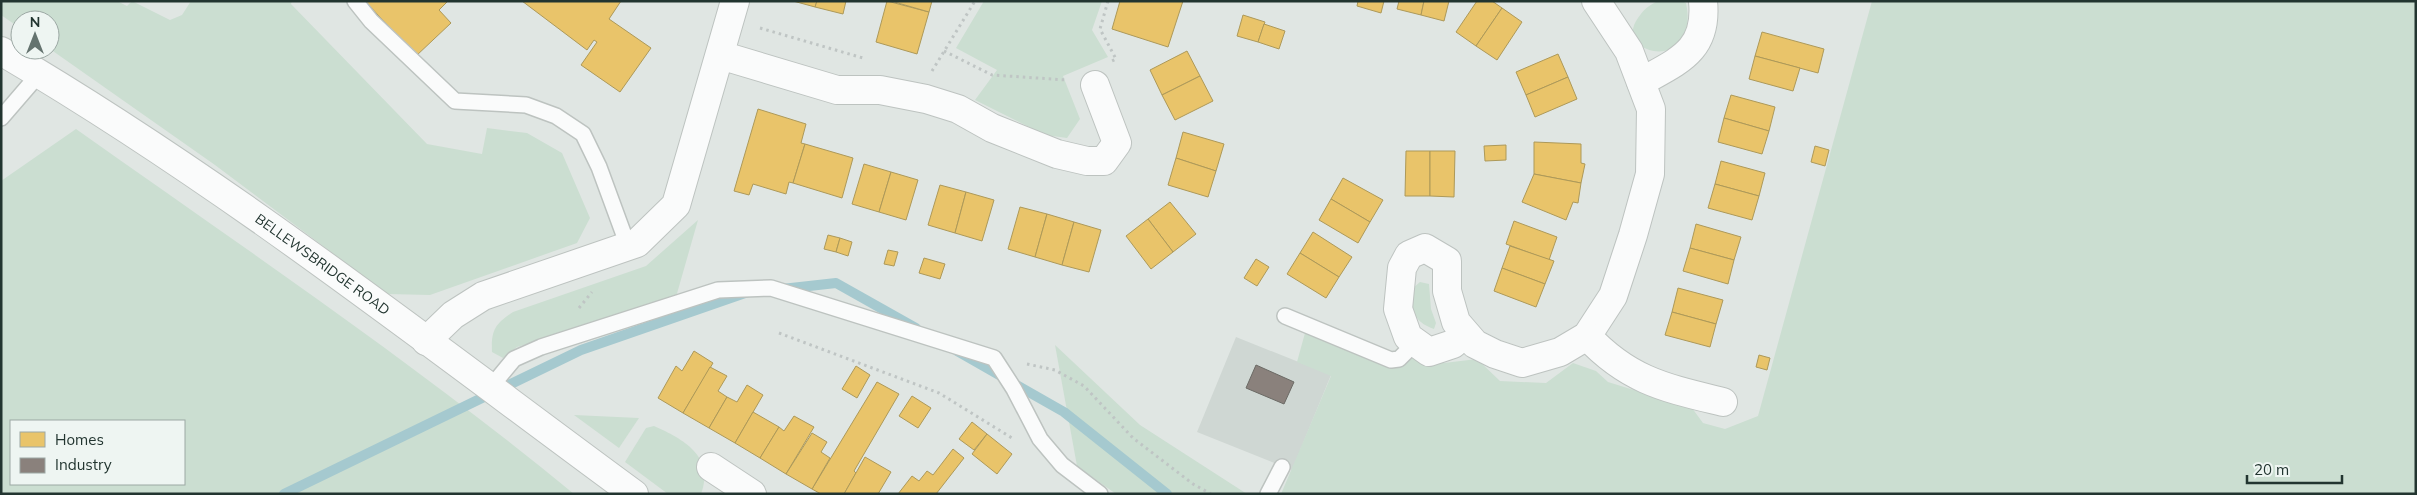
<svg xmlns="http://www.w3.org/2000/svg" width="2417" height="495" font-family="Mulish,sans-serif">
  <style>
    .built { fill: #cfd7d3 }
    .green { fill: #cbded1; fill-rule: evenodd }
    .homes { fill: #e9c46a; stroke: #ad9959 }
    .industry { fill: #8a817c; stroke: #6b6a65 }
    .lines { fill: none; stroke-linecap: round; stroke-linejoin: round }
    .stream { stroke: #a5c9cf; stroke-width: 10 }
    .service-casing { stroke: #bdc3c0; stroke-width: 18 }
    .minor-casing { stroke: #bdc3c0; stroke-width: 30 }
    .tertiary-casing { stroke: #bdc3c0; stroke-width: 30 }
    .path { stroke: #bfc5c4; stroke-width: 3; stroke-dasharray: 2.5 4; stroke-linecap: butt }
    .service { stroke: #fafbfb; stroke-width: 15 }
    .minor { stroke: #fafbfb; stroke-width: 28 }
    .tertiary { stroke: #fafbfb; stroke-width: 28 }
    .labels { text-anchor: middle; stroke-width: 5; stroke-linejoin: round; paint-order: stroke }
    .street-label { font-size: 14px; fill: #223530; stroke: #eef5f2 }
  </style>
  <rect width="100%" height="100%" fill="#e0e6e3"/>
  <path class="built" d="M1236,337L1331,375L1292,470L1197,432Z"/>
  <g class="green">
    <path d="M1,1H117L127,6L132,1L170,20L182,15L191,1H292L291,4L427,144L482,154L487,128L527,133L562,153L590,218L577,243L430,295L387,294L215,165L50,49V20H20V28L1,15Z"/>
    <path d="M984,1H1102L1092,30L1108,57L1063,76L1080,119L1067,138L1045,135L975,100L997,70L956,48Z"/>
    <path d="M1658,1H1682L1686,3C1701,76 1611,54 1638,18C1644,9 1648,6 1658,1Z"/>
    <path d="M1872,1H2416V494H1281L1331,376L1297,362L1305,333L1393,368L1415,357L1444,363L1477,359L1500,381L1546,383L1573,363L1596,371L1608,382L1692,408L1703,423L1725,429L1758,416Z"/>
    <path d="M76,129C244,248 415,363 574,494H1V181ZM11,421H184V484H11Z"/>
    <path d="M698,220L676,297L517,347L503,358L492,352C491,330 495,324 513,312L646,266Z"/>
    <path d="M1420,282L1429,284L1431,309L1436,323L1434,329C1412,321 1412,310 1412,289Z"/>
    <path d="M1055,345L1140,425L1247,494H1116L1077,466Z"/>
    <path d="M574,415L639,418L619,448Z"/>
    <path d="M654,426C683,439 715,456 701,494H668L625,462L646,428Z"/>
  </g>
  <g class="homes">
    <path d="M365,1H448L439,10L451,23L416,56Z"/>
    <path d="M522,1H621L609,19L651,48L620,92L581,65L597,42L594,40L587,50Z"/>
    <path d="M793,1H817L815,7Z"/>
    <path d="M817,1H846L843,14L815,7Z"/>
    <path d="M887,1L929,12L917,54L876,42Z"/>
    <path d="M891,1H932L929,12Z"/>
    <path d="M1120,1H1183L1168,47L1112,29Z"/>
    <path d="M1358,1H1384L1381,13L1357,6Z"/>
    <path d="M1399,1H1424L1421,15L1397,9Z"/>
    <path d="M1424,1H1449L1444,21L1421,15Z"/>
    <path d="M1477,1H1492L1502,8L1476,46L1456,32Z"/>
    <path d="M1502,8L1522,22L1497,60L1476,46Z"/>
    <path d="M1243,15L1265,22L1258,42L1237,36Z"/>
    <path d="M1264,24L1285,31L1279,49L1258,42Z"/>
    <path d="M1762,32L1824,49L1818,73L1755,56Z"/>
    <path d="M1187,51L1200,76L1162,95L1150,70Z"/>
    <path d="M1558,54L1568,77L1526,95L1516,72Z"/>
    <path d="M1755,56L1800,68L1793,91L1749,79Z"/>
    <path d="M1200,76L1213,101L1175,120L1162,95Z"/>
    <path d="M1568,77L1577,99L1535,117L1526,95Z"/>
    <path d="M1731,95L1775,107L1769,131L1724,118Z"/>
    <path d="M758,109L806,124L801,143L805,144L793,183L789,182L786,194L753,184L749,195L734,191Z"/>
    <path d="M1724,118L1769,131L1762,154L1718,142Z"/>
    <path d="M1183,132L1224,144L1216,171L1176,158Z"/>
    <path d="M1534,142L1581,144V163L1585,164L1581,183L1534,174Z"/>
    <path d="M805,144L853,158L842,198L793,183Z"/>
    <path d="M1506,145V160L1485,161L1484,146Z"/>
    <path d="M1815,146L1829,150L1825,166L1811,162Z"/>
    <path d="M1406,151H1430V196H1405Z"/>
    <path d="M1430,151H1455L1454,197L1430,196Z"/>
    <path d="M1176,158L1216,171L1208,197L1168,185Z"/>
    <path d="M1721,161L1765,173L1759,196L1715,184Z"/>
    <path d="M864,164L891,172L879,212L852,204Z"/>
    <path d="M891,172L918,180L906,220L879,212Z"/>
    <path d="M1534,174L1581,183L1578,203L1573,202L1566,220L1522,202Z"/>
    <path d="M1343,178L1383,200L1370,222L1331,199Z"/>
    <path d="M1715,184L1759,196L1752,220L1708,208Z"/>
    <path d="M940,185L966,192L955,233L928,225Z"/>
    <path d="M966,192L994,200L982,241L955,233Z"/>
    <path d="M1331,199L1370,222L1358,243L1319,220Z"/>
    <path d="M1170,202L1196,234L1173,252L1148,219Z"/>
    <path d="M1020,207L1047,214L1035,257L1008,249Z"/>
    <path d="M1047,214L1074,222L1062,265L1035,257Z"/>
    <path d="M1148,219L1173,252L1151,269L1126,236Z"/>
    <path d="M1514,221L1557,237L1549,260L1506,244Z"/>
    <path d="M1074,222L1101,230L1089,272L1062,265Z"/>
    <path d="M1696,224L1741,237L1734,260L1690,248Z"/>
    <path d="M1313,232L1352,257L1339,277L1300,253Z"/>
    <path d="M828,235L840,238L836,252L824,249Z"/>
    <path d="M840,238L852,242L848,256L836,252Z"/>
    <path d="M1510,246L1554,261L1545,284L1502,268Z"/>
    <path d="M1690,248L1734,260L1728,284L1683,271Z"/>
    <path d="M888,250L898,252L894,266L884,264Z"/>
    <path d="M1300,253L1339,277L1326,298L1287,274Z"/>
    <path d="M924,258L945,264L940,279L919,273Z"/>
    <path d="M1256,259L1269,267L1257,286L1244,278Z"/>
    <path d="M1502,268L1545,284L1536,307L1494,291Z"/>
    <path d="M1678,288L1723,300L1716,324L1672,312Z"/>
    <path d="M1672,312L1716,324L1710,347L1665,335Z"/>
    <path d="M694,351L713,363L683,413L658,398L676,366L682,371Z"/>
    <path d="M1759,355L1770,358L1767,370L1756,367Z"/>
    <path d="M856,366L870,375L857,398L842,389Z"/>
    <path d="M710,367L727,376L718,391L727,397L709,428L683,413Z"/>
    <path d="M877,382L899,394L854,471L856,473L844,494H821L812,489Z"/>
    <path d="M747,385L763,395L735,443L709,428L727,397L737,402Z"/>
    <path d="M912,396L931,408L918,428L899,416Z"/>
    <path d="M753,412L779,427L760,458L735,443Z"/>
    <path d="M794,416L814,427L786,474L760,458L779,427L784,431Z"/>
    <path d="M972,422L987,434L974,450L959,439Z"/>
    <path d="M812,433L827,442L821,452L830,458L812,489L786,474Z"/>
    <path d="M987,434L1012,454L997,474L972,454Z"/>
    <path d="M953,449L964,458L936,494H898L912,476L919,481L927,471L933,475Z"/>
    <path d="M865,457L891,472L878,494H844Z"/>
  </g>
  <path class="industry" d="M1256,365L1294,382L1284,404L1246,388Z"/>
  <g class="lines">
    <g class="stream">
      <path d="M782,289L836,283L916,328"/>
      <path d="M957,351L1064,412L1167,494"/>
      <path d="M284,494L581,350L748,292"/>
    </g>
    <defs>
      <g id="service">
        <path d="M355,1L371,21L455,101L526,105L556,116L583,134L599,167L628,246"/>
        <path d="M1,118L39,74"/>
        <path d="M1285,316L1391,360L1399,359L1416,342"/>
        <path d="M490,388L514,359L541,347L718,290L771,288L994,358L1014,389L1040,439L1062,465L1100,494"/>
        <path d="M1268,494L1282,467"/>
      </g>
      <g id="minor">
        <path d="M720,55L837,90H880L926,99L958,109L992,128L1057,154L1087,161H1104L1117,143L1095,85"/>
        <path d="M1641,82C1678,61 1708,51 1703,1"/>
        <path d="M1465,333L1453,344L1429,352L1408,337L1398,309L1402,268L1409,255L1425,248L1447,261V291L1456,322L1475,344L1495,354L1522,363L1560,352L1587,336L1613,296L1633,235L1650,174L1651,109L1629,51L1596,1"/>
        <path d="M1587,336C1629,381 1666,388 1723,402"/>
        <path d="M426,341L453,315L483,296L637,243L676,205L735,1"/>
        <path d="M711,467L752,494"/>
      </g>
      <g id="tertiary">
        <path id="s1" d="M1,51C223,181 427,342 634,494"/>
      </g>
    </defs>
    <use href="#service" class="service-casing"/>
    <use href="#minor" class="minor-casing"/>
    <use href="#tertiary" class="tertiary-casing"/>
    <g class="path">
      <path d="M1108,1L1100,29L1116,59L1112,61"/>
      <path d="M760,28L863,58"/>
      <path d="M944,51L992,75L1067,80"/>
      <path d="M932,71L975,1"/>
      <path d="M579,308L592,292"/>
      <path d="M779,333L939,393L1012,438"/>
      <path d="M1027,364L1055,370L1084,386L1133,438L1193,484L1211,494"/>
    </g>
    <use href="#service" class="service"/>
    <use href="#minor" class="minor"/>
    <use href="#tertiary" class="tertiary"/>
  </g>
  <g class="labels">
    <g class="street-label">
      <text dy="5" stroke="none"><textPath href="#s1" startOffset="386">BELLEWSBRIDGE ROAD</textPath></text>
    </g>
  </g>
  <rect width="2417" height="495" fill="none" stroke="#223530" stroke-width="5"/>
  <rect x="10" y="420" width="175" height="65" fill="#eef5f2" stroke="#9ca8a4"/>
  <rect x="20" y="432" width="25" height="15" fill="#e9c46a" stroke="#9ca8a4"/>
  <text x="55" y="445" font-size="15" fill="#223530">Homes</text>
  <rect x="20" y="458" width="25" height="15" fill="#8a817c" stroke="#9ca8a4"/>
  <text x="55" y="470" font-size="15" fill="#223530">Industry</text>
  <g transform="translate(35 35)"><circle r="24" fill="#eef5f2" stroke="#9ca8a4"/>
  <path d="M0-4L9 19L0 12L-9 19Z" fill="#64736f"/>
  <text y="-8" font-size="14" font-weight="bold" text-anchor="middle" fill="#223530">N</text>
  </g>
  <path d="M2247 475v8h95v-8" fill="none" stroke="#223530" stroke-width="2.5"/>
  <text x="2254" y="475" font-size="15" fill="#223530" stroke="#eef5f2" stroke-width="4" paint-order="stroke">20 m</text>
</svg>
